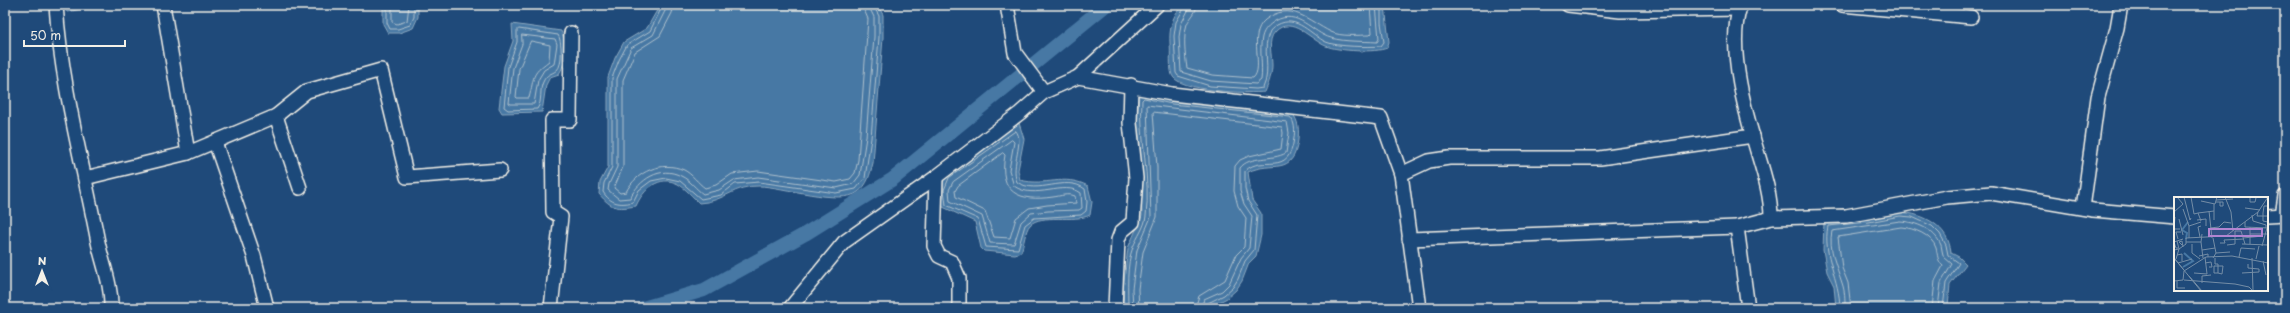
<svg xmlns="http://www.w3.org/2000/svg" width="2290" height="313" font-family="'Playpen Sans',sans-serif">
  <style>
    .water { fill: #4778a4; stroke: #8ca8bf }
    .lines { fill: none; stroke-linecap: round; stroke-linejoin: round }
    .shore { stroke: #afc1cd; stroke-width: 1 }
    .canal { stroke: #4778a4; stroke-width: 14 }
    .minor-casing { stroke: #f4f1e8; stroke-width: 16 }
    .minor { stroke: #1f4a7a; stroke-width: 13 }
    .inset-river { fill: none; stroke: #4778a4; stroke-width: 2 }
    .inset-road { fill: none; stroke: #748da6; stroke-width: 1 }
    .view { fill: #b185d1; fill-opacity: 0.15; stroke: #b185d1; stroke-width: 2 }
    .inset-edge { fill: none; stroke: #f4f1e8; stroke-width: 2 }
  </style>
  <rect width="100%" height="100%" fill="#1f4a7a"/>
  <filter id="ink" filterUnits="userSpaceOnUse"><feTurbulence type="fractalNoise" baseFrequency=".025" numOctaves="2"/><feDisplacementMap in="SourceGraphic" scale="8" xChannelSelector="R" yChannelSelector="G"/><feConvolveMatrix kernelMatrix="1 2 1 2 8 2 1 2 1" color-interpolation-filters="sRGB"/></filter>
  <g filter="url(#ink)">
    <g class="water">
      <path d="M63,5H101L67,12Z"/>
      <path d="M383,5H418V17L413,28L399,33H388L383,24Z"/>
      <path d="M660,5H873L879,7L883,15V38L873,163C870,174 868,185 858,192C841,206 781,186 759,186C734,185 724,202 699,203C693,197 685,188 678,184C659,174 643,190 636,206C617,209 612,209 599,194L600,182L608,167V77L615,58L624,42L647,28Z"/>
      <path d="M1183,5H1385L1389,42L1387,48C1376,53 1338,51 1326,46C1312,41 1291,14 1275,32C1267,40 1272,55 1272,65C1272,74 1269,83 1265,92C1250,94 1177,91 1172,75C1169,66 1171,53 1170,44C1169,29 1172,15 1183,5Z"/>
      <path d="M512,24L561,31C567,44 567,61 559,74L550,77L546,85L542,112L502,113L499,108L504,66L513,41Z"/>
      <path d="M1139,93L1292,113C1299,121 1299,131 1298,140C1293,178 1272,160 1248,172L1252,200L1261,213V235L1256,256L1249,263L1242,281L1236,290L1227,298L1208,308H1124L1123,289L1128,248L1142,216L1140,143L1137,123Z"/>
      <path d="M1019,123L1024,139L1018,170L1020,180C1047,187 1063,173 1088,186L1092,202L1090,215C1074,223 1041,213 1030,225C1025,230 1024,245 1021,252L1015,254L984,251L981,248L975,222L943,207C938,197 941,186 945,176Z"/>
      <path d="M1900,212C1924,214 1949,226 1951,253L1959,257L1966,264L1950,285L1948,306L1945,308H1836L1834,286L1827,272L1823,250L1824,221Z"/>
    </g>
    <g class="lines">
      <g class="shore">
        <path d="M387,5V23L390,29H398L410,25L414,17V5"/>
        <path d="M392,5V22L397,24L407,21L409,5"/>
        <path d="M663,5L650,31L627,45L619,60L612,78V167L604,183L603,192C611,204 620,205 633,202L639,190L651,181L666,178L680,181L701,199L721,195L735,184L759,182L836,193L856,189L865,178L871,138L879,37V16L873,5"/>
        <path d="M668,5L653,35L631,48L617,79V167L609,184L608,190L619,199L630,198C639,180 660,165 681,176C690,180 696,189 703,194L719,190L734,180L758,177L836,188L853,184L860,175L866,137L874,37V17L868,5"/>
        <path d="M674,5L672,13L660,36L635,52L623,80V167L614,188L620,193L626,192C636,172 661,160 684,170C692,174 698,183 705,188L716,185L732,174L758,171L836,182L850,179L855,173L858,160L868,19L862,5"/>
        <path d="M1186,5L1176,22L1174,36L1176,73L1178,76L1210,86L1256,89L1263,88C1272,70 1261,48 1270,31C1272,28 1275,27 1277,25C1297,14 1311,35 1326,42C1337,47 1369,47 1381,46L1384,42L1381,23V5"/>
        <path d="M1191,5L1181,24L1179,37L1181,72L1211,81L1256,84L1261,80C1263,66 1259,51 1262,37C1264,29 1269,25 1275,21C1298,8 1312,33 1331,38C1345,42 1363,41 1377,42L1379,39L1376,5"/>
        <path d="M1197,5C1196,14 1190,17 1187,24C1183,37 1185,55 1187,68L1212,75L1253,78C1265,68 1247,35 1265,20C1291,0 1308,21 1331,32C1341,37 1359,35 1370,35L1372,33L1370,5"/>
        <path d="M519,29L558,35C562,40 563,65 557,70C551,75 547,73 543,82C539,90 543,101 537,109L508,110L504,107L508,67L517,42V31Z"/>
        <path d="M522,35L555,39L557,44L554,64L544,70L538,80L534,104H511L509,103L513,68L522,44Z"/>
        <path d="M531,41L550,45L549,61C530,75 535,76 529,98H517L516,97L519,69Z"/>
        <path d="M1016,131C1025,141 1010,165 1017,182C1038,196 1065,174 1085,189L1087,202L1086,211L1081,215L1034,218L1025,225L1018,249L986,247L978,219L946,205L944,190L949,178Z"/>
        <path d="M1012,140L1014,142L1009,170L1014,186C1035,201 1064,180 1081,193L1082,208L1079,210L1048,211L1031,213L1021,222L1014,244L990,243L982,216L950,201L949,190L953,182Z"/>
        <path d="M1003,153L1005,155C998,193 1019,202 1053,197C1061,196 1067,193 1075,196L1076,203L1047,205L1029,208L1016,218L1010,238L994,237L985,211L956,197L955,191L958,186Z"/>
        <path d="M1128,308C1128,289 1126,265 1133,247C1137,237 1145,227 1146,216C1151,178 1139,138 1142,100L1144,98L1172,104L1282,116L1290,117C1295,122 1295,131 1294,138C1289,179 1263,153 1245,171V188L1248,201L1257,215L1254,250L1245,261L1238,279L1233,287L1224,295L1208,303L1206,308"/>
        <path d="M1133,308L1132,289L1137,250L1151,217L1147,105L1287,122L1289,133L1286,153C1272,161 1250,155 1240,168V191L1244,204L1252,216L1249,248L1241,258L1229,284L1222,291L1204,299L1201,308"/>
        <path d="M1139,308L1138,289L1143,252L1157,217V167L1153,112L1282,127L1283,133L1281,149L1249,156L1240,160L1235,166L1234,191L1238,206L1246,218L1244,247L1236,255L1225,280L1199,296L1195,308"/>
        <path d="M1840,308C1840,280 1822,255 1828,226L1869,222L1900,216L1912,217L1932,226L1940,234L1946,245L1948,255L1959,263L1946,283L1943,308"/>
        <path d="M1845,308C1845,300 1845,291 1842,283C1837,267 1828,249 1832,231L1900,221C1916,222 1934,229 1941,245C1942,249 1942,253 1944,257L1952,264L1941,283L1938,308"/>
        <path d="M1851,308L1848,283L1842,268L1838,237L1901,227C1914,228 1932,235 1936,248C1938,256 1937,260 1943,266L1935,281L1932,308"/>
      </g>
      <path class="canal" d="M643,308L704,290L805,234L893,179L1106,5"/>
      <defs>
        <g id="minor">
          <path d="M56,5C61,83 82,160 97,237C101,260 112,284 111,308"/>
          <path d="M163,5L188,153"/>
          <path d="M1007,5L1015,53L1044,92"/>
          <path d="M1568,5L1620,11L1739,9"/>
          <path d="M1742,5L1740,7C1728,44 1742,100 1753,137C1760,163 1771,190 1771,218L1737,227L1748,308"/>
          <path d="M1842,5L1971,17"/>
          <path d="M1078,77L1172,94L1381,118L1401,174L1419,308"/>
          <path d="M276,116L300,188"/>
          <path d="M215,142L254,256L267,308"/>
          <path d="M1401,174L1429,161L1449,158H1600L1753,136"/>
          <path d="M936,177L934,246L939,256L952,262L959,278V308"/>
          <path d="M85,178L188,153L276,116L307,91L381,70L407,177L500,170"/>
          <path d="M2083,208L2098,97L2117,28L2121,5"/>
          <path d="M2282,215L2285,196"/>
          <path d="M2267,216L2285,215"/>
          <path d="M1771,218L1846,216L1947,197L1991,193L2093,210L2175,217"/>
          <path d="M1409,239L1737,227"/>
          <path d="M551,308L561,217L553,212L552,120H570L571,33"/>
          <path d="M790,308L844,242L936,177L1020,113L1044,92L1078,77L1157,5"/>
          <path d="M1115,308L1118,240L1121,232L1133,222L1136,178L1130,123L1131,85"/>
        </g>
      </defs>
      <use href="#minor" class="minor-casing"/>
      <use href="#minor" class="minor"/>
    </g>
  </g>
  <g transform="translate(2174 197)">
    <rect width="94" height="94" fill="#1f4a7a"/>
    <path class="inset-river" d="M12,42L13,36L8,33L14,25M9,70L19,64L10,56"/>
    <path class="inset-road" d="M10,0L16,23L17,21M17,0L20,17L24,16L27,24M51,0L57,15L59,34M76,0V5H81L82,1L79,0M42,3L59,2M27,4L41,7L43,0M42,5H49V9H46V5M94,9H90L89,16V19H94M71,11L86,13M9,12L15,29M35,14L38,41M0,15L9,7L3,0M84,15L83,19H89V24L94,25M24,16L40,14M78,18L79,24L92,28V31M1,20L0,32H6M5,22L9,38M23,23L32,22V29M40,23V7M71,25V30L94,31M76,30V47M36,31L45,30L50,25L57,26M61,34H67L71,47M76,37H94M26,40L24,30L27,29M15,41V29L27,25M69,41L89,39M4,42L2,35H7M12,45H27L28,37M27,45L29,61M46,46H51L50,43L70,42M18,47V56L26,62M68,47L94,48M8,48L5,45L8,44L9,50M53,48L61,47V34M88,49L93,31M4,51H2L0,45L9,42M0,53L5,52L3,44M28,53L41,51M42,56L56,55M3,58L8,57V64M25,59L34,57V60M65,60L67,51L81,52M0,61L10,73M0,61L27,94M39,61L42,56L39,41M41,61V67H44V76L48,77L49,69H40V76H44M78,61L79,93M2,62L5,52L12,47V41L52,39L84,15L94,0M82,62L85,49M89,64L92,78M4,66L18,62M31,66L37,65L38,70H35M20,76L33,77L31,60M68,76L85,75V72L74,71V67M15,79L28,94M10,83L61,87L75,90L79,94M0,84L9,83L10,74L32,60L58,59L94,66M3,84V91H11M28,86V79L37,78"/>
    <path class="view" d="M35,32H88V39H35Z"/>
    <rect width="94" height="94" class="inset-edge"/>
  </g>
  <rect width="2290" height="313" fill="none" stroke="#1f4a7a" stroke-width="20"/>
  <rect x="10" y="10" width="2270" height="293" fill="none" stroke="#f4f1e8" stroke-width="1.5" filter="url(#ink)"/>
  <g transform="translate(42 271)" stroke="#1f4a7a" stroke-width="3" paint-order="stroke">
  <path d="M0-3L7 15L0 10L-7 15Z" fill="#f4f1e8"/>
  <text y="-6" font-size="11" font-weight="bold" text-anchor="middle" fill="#f4f1e8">N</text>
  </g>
  <path d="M24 40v6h101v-6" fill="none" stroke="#f4f1e8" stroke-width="2"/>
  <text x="30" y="40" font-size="12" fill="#f4f1e8" stroke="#1f4a7a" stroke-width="3" paint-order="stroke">50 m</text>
</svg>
